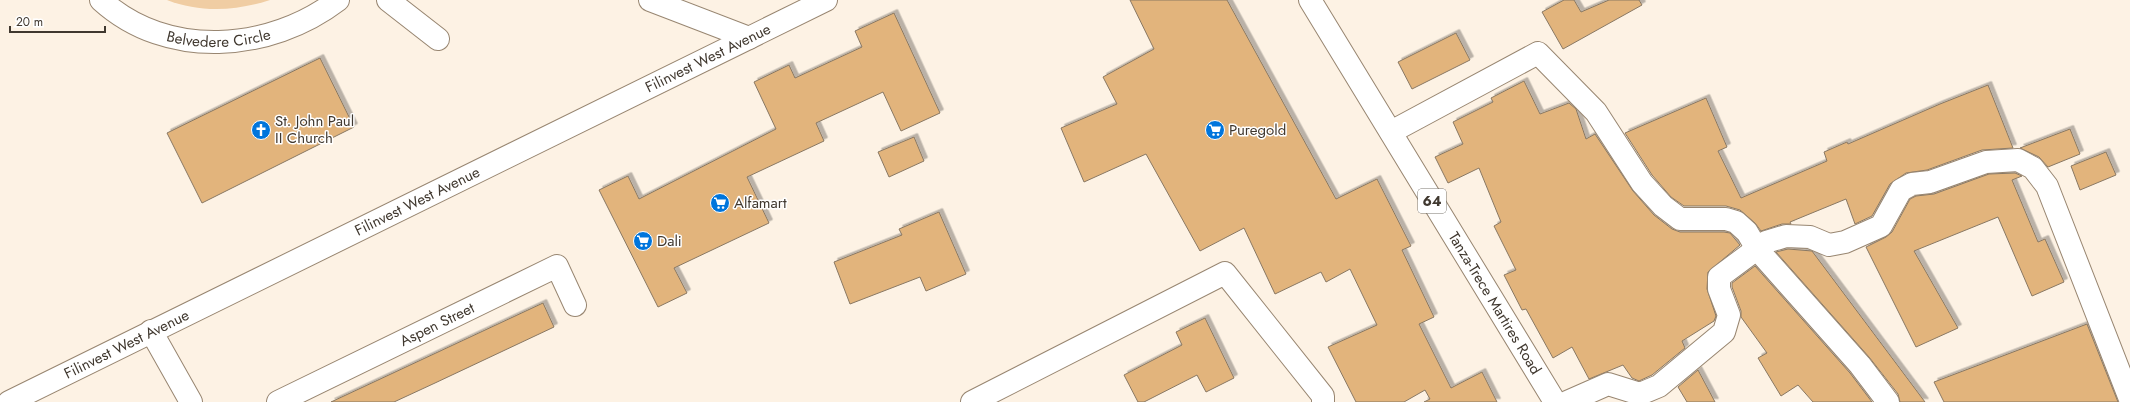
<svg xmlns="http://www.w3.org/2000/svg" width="2130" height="402" font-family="Jost,sans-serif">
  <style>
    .green { fill: #f0cda3 }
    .building { fill: #e2b47b; stroke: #897863; filter: url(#shadow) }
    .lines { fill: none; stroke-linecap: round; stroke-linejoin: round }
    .minor-casing { stroke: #988671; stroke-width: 24 }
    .major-casing { stroke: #988671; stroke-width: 24 }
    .minor { stroke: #fff; stroke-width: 22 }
    .major { stroke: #fff; stroke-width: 22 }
    .labels { text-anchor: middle; stroke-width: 3; stroke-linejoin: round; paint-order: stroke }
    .shield { fill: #fff; stroke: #79746d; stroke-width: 1 }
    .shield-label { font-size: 14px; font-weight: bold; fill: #40382f }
    .street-label { font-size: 15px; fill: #40382f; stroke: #fff }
    .poi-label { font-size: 15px; fill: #40382f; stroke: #fff; text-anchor: start }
  </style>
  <defs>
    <filter id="shadow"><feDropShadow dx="3.5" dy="-3.5" stdDeviation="0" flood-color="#0004"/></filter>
  </defs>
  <rect width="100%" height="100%" fill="#fdf2e4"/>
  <path class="green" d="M167,0H270C237,11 200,13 167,0Z"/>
  <g class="building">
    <path d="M1130,0H1227L1336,199L1377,179L1411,246L1402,250L1434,317L1419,324L1451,388L1482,372L1497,402H1424L1430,399L1425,390L1404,402H1356L1328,347L1377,325L1350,269L1326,282L1321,272L1275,294L1244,228L1200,251L1146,154L1084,182L1061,128L1117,104L1103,77L1154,49Z"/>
    <path d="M1564,0H1574L1581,12L1609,0H1639L1642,5L1563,49L1542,12Z"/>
    <path d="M894,13L940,113L901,131L883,92L816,123L824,141L747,177L769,223L674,268L687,293L658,307L599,190L628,176L639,199L776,129L754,82L789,65L795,78L862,47L855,31Z"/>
    <path d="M1456,33L1470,60L1412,89L1398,62Z"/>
    <path d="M320,58L354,127L202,203L167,133Z"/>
    <path d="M1524,81L1540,114L1569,103L1576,109L1586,139L1595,134L1633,191L1654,215L1672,229L1680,232H1724L1730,233L1740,245L1708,272L1707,289L1716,316L1714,321L1682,341L1685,348L1652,375L1639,381L1632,378L1623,365L1589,379L1572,347L1553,358L1526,309L1522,310L1504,275L1516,270L1494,226L1501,222L1479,168L1448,183L1435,157L1463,144L1453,122L1493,102L1491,98Z"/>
    <path d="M1988,85L2013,148L1982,150L1927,170L1906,173L1890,184L1872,216L1855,224L1846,199L1790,222L1791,224H1782L1761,231L1755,223L1740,210L1726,206H1684L1671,197L1652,175L1625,133L1706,98L1727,147L1718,151L1741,198L1827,161L1824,152L1847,142L1848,144L1940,104Z"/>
    <path d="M2070,129L2080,154L2048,167L2039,157L2020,148Z"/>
    <path d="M914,137L924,161L889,177L878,152Z"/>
    <path d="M2106,152L2116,175L2080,190L2071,166Z"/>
    <path d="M2015,173L2022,176L2012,180L2038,242L2045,239L2064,282L2032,296L1998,217L1914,251L1958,328L1916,347L1866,247L1886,237L1892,232L1910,199L1916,196L1934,194L1989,174Z"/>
    <path d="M939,212L966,274L926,291L920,277L850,304L834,262L902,235L899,229Z"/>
    <path d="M1788,249L1812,251L1925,402H1900L1898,394L1869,357L1776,252Z"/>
    <path d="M1755,266L1850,373L1872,402H1813L1798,385L1781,396L1758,358L1767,353L1741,317V311L1732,287V283Z"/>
    <path d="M543,303L554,327L435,383L394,402H331Z"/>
    <path d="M1205,318L1234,378L1206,392L1197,375L1144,402H1138L1124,375L1182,345L1176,332Z"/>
    <path d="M2087,324L2118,402H1944L1934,382Z"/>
    <path d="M1698,370L1715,402H1687L1678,387Z"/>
  </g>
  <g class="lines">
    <defs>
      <g id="minor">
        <path id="s1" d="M101,0C167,60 270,52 338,0"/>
        <path d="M388,0L438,39"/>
        <path d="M650,0L749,38"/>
        <path d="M1391,132L1538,53L1596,112L1642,183L1663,206L1680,219H1726L1736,222L1747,232L1757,249L1860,365L1888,402"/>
        <path d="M151,331L191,402"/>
        <path id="s2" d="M9,402L826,0"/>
        <path id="s3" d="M278,402L557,266L575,305"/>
        <path d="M972,402L1225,273L1323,396V402"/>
        <path d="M1567,402L1608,384L1640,394L1659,386L1724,332L1729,315L1719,289V277L1766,242L1786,236L1810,237L1829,245L1845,242L1881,226L1901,190L1912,184L1930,182L1986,162L2018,160L2033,168L2047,186L2130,399"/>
      </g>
      <g id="major">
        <path id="s4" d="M1310,0L1555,402"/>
      </g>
    </defs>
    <use href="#minor" class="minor-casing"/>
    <use href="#major" class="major-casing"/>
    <use href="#minor" class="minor"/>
    <use href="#major" class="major"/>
  </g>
  <defs>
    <symbol id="church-disc" viewBox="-11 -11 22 22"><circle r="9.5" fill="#0075dc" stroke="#fff"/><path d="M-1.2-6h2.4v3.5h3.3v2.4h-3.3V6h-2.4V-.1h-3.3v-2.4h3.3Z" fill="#fff"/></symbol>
    <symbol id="supermarket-disc" viewBox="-11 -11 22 22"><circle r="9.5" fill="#0075dc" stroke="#fff"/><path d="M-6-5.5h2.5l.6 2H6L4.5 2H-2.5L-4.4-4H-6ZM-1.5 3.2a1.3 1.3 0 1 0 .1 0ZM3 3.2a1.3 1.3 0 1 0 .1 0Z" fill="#fff"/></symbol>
  </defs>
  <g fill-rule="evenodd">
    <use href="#church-disc" x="250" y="119" width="22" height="22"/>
    <use href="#supermarket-disc" x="1204" y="119" width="22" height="22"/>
    <use href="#supermarket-disc" x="709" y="192" width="22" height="22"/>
    <use href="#supermarket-disc" x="632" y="230" width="22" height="22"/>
  </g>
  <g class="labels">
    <rect class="shield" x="1418" y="189" width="28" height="24" rx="3"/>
    <g class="shield-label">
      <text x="1432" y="206">64</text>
    </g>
    <g class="street-label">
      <text dy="5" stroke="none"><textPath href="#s1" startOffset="128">Belvedere Circle</textPath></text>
      <text dy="5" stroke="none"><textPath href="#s2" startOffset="779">Filinvest West Avenue</textPath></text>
      <text dy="5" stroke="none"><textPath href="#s2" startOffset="455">Filinvest West Avenue</textPath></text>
      <text dy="5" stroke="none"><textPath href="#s4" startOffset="355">Tanza-Trece Martires Road</textPath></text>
      <text dy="5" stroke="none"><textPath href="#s3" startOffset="177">Aspen Street</textPath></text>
      <text dy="5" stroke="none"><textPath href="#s2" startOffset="131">Filinvest West Avenue</textPath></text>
    </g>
    <g class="poi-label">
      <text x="275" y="126">St. John Paul<tspan x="275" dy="17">II Church</tspan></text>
      <text x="1229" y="135">Puregold</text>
      <text x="734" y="208">Alfamart</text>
      <text x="657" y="246">Dali</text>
    </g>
  </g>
  <path d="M10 26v6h95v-6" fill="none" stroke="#40382f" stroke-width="2"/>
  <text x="16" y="26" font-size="12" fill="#40382f" stroke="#ffffff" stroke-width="3" paint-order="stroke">20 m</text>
</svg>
